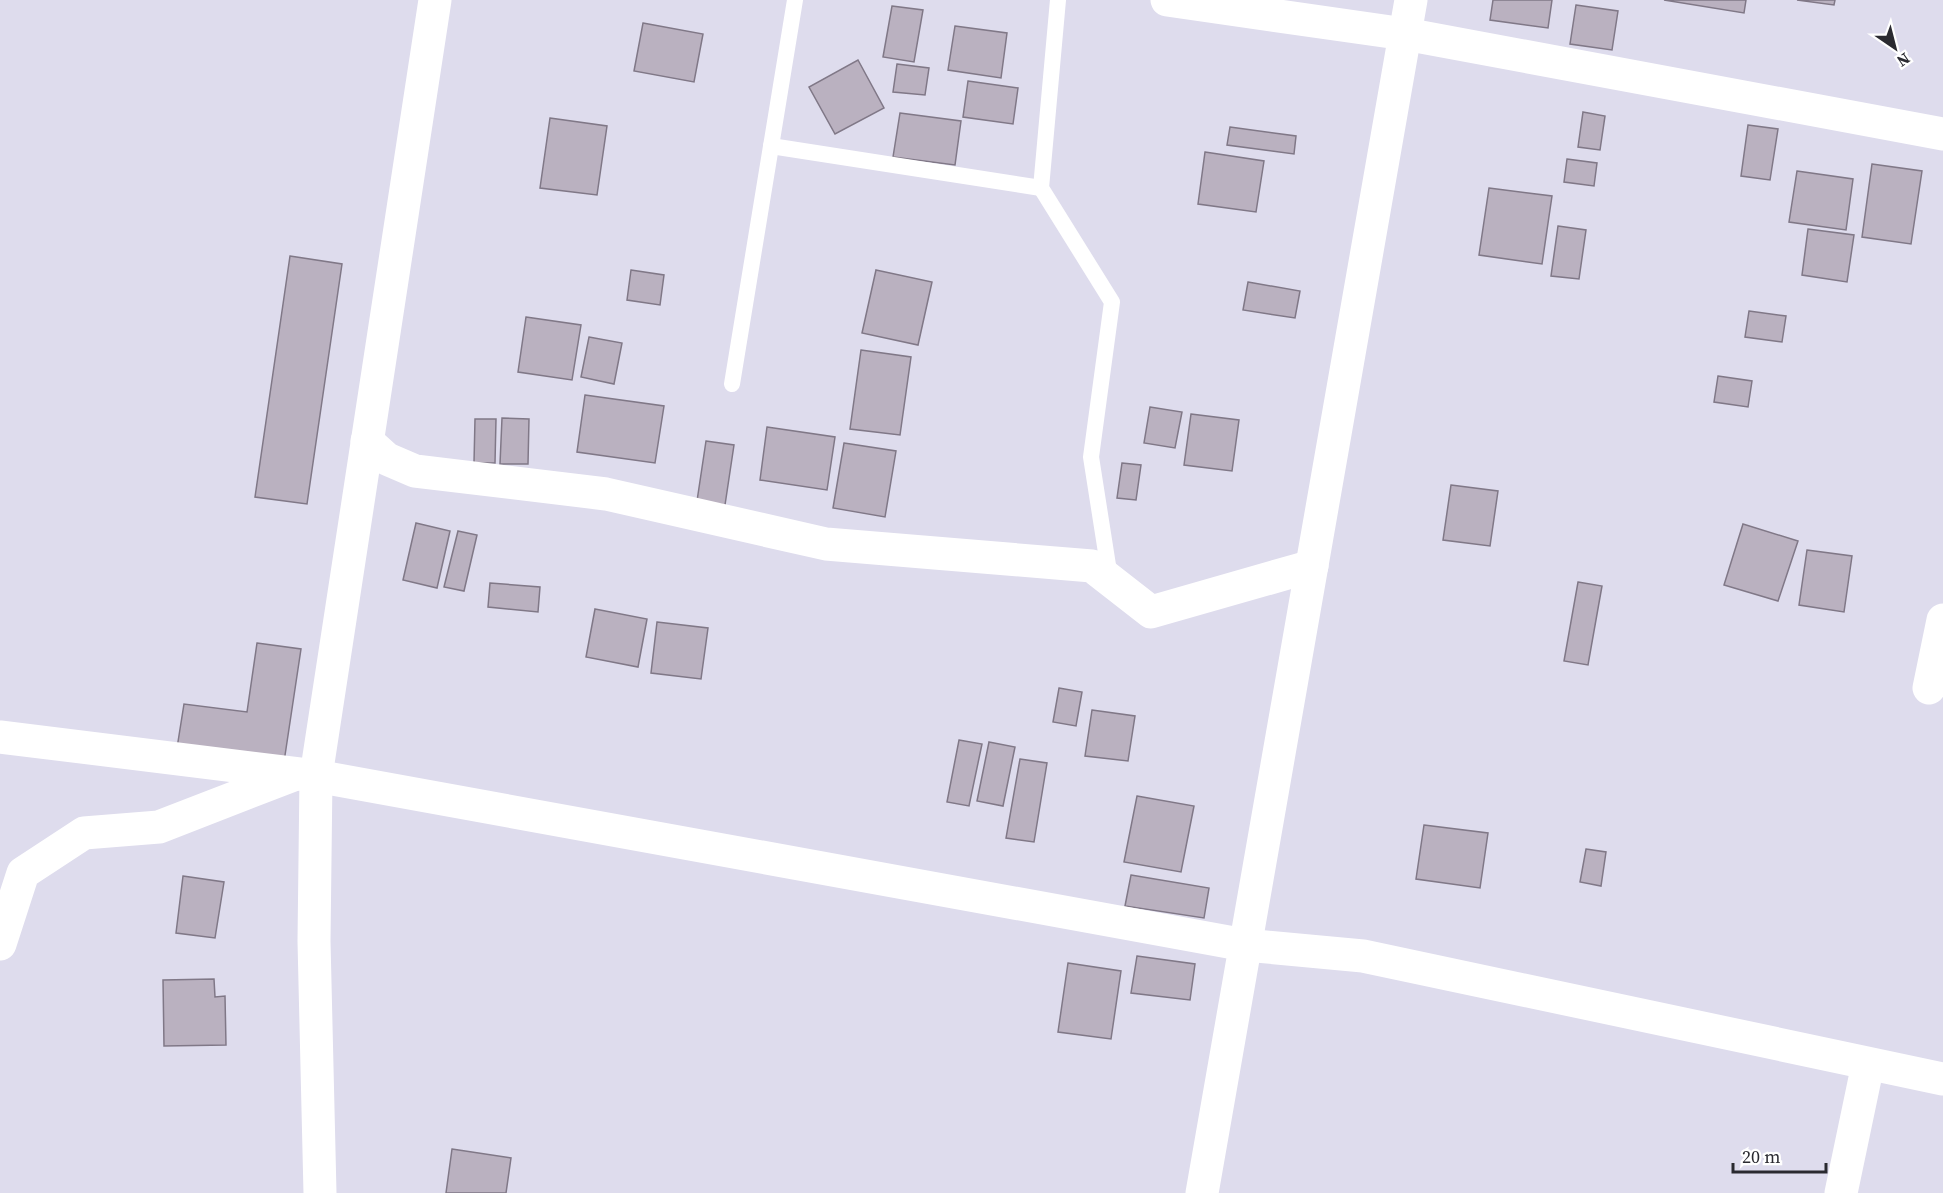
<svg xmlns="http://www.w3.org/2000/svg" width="1943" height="1193" font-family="'Source Serif 4',serif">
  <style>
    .building { fill: #bab1c0; stroke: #807887; stroke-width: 1.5 }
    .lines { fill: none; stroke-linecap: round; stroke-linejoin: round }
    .lane { stroke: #fff; stroke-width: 16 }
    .street { stroke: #fff; stroke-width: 33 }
    .secondary { stroke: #fff; stroke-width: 33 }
  </style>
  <rect width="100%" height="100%" fill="#dedced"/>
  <g class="building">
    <path d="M1493,0H1552L1548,28L1490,20Z"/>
    <path d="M1664,0H1746L1744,13Z"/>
    <path d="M1797,0H1835L1834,5Z"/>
    <path d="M1576,5L1618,11L1612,50L1570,44Z"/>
    <path d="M892,6L923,10L914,62L883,57Z"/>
    <path d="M643,23L703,34L694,82L634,71Z"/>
    <path d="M955,26L1007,33L1001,78L948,70Z"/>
    <path d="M858,60L884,108L835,134L809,87Z"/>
    <path d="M897,64L929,68L925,95L893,92Z"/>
    <path d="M968,81L1018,88L1013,124L963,117Z"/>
    <path d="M1583,112L1605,116L1600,150L1578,147Z"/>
    <path d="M900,113L961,121L955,165L893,157Z"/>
    <path d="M550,118L607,126L597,195L540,188Z"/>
    <path d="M1748,125L1778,129L1770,180L1741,176Z"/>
    <path d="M1230,127L1296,136L1294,154L1227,145Z"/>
    <path d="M1205,152L1264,161L1256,212L1198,204Z"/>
    <path d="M1567,159L1597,163L1594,186L1564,182Z"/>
    <path d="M1872,164L1922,171L1911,244L1862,237Z"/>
    <path d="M1797,171L1853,179L1846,230L1789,222Z"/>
    <path d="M1489,188L1552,196L1542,264L1479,255Z"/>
    <path d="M1558,226L1586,230L1579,279L1551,276Z"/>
    <path d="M1808,229L1854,235L1847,282L1802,275Z"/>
    <path d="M290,256L342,264L307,504L255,497Z"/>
    <path d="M631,270L664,275L660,305L627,300Z"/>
    <path d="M876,270L932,282L918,345L862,333Z"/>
    <path d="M1248,282L1300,291L1295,318L1243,310Z"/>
    <path d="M1749,311L1786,316L1782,342L1745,337Z"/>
    <path d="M526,317L581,325L572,380L518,372Z"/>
    <path d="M589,337L622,343L614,384L581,377Z"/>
    <path d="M861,350L911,357L900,435L850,429Z"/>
    <path d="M1718,376L1752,381L1748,407L1714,402Z"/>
    <path d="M585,395L664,406L655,463L577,452Z"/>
    <path d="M1150,407L1182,412L1175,448L1144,443Z"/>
    <path d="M1191,414L1239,420L1232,471L1184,465Z"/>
    <path d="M502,418L529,419L528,464H500Z"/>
    <path d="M475,419H496L495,463H474Z"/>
    <path d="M767,427L835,437L827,490L760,480Z"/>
    <path d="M706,441L734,445L725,505L697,501Z"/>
    <path d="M844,443L896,451L885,517L833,508Z"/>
    <path d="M1122,463L1141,465L1136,500L1117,498Z"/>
    <path d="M1451,485L1498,491L1490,546L1443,540Z"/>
    <path d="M416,523L450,531L437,588L403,580Z"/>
    <path d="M1743,524L1798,541L1778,601L1724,585Z"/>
    <path d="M458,531L477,535L464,591L444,587Z"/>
    <path d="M1807,550L1852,556L1844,612L1799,605Z"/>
    <path d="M1578,582L1602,586L1588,665L1564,661Z"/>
    <path d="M490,583L540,587L538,612L488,607Z"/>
    <path d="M595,609L647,619L638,667L586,657Z"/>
    <path d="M657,622L708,628L701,679L651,673Z"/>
    <path d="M257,643L301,649L284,762L177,748L184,704L247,712Z"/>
    <path d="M1059,688L1082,692L1076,726L1053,722Z"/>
    <path d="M1092,710L1135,716L1128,761L1085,756Z"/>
    <path d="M959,740L982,744L969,806L947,802Z"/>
    <path d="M989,742L1015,747L1003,806L977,801Z"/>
    <path d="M1020,759L1047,763L1034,842L1006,838Z"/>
    <path d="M1137,796L1194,806L1181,872L1124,862Z"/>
    <path d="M1424,825L1488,833L1480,888L1416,879Z"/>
    <path d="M1586,849L1606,852L1601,886L1580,882Z"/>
    <path d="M1131,875L1209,888L1204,918L1125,906Z"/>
    <path d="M183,876L224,882L215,938L176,933Z"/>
    <path d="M1137,956L1195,964L1190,1000L1131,993Z"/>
    <path d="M1068,963L1121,971L1111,1039L1058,1032Z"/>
    <path d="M214,979L215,997L225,996L226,1045L164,1046L163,980Z"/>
    <path d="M452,1149L511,1158L506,1193H446Z"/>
  </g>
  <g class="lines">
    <g class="lane">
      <path d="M1058,0L1041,188L1112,302L1091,457L1110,578"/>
      <path d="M771,146L1041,188"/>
      <path d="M732,384L795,0"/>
    </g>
    <g class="street">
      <path d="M1167,0L1405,34L1943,134"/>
      <path d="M367,441L387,459L415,471L606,494L826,544L1092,566L1151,612L1312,566"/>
      <path d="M1929,688L1943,620"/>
      <path d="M0,737L316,776L1245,945L1363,956L1943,1079"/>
      <path d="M0,944L23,873L84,833L159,827L293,775"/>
      <path d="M320,1193L314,941L316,776L435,0"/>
      <path d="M1841,1193L1868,1064"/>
    </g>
    <path class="secondary" d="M1202,1193L1411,0"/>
  </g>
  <g transform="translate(1895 48) rotate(145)" stroke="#ffffff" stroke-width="4.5" paint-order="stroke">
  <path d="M0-4.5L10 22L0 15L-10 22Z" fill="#2a2a30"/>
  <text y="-9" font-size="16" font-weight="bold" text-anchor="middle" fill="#2a2a30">N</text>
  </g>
  <path d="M1733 1163v9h93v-9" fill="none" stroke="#2a2a30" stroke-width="3"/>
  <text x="1742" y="1163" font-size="18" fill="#2a2a30" stroke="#ffffff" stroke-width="4.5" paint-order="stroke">20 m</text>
</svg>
